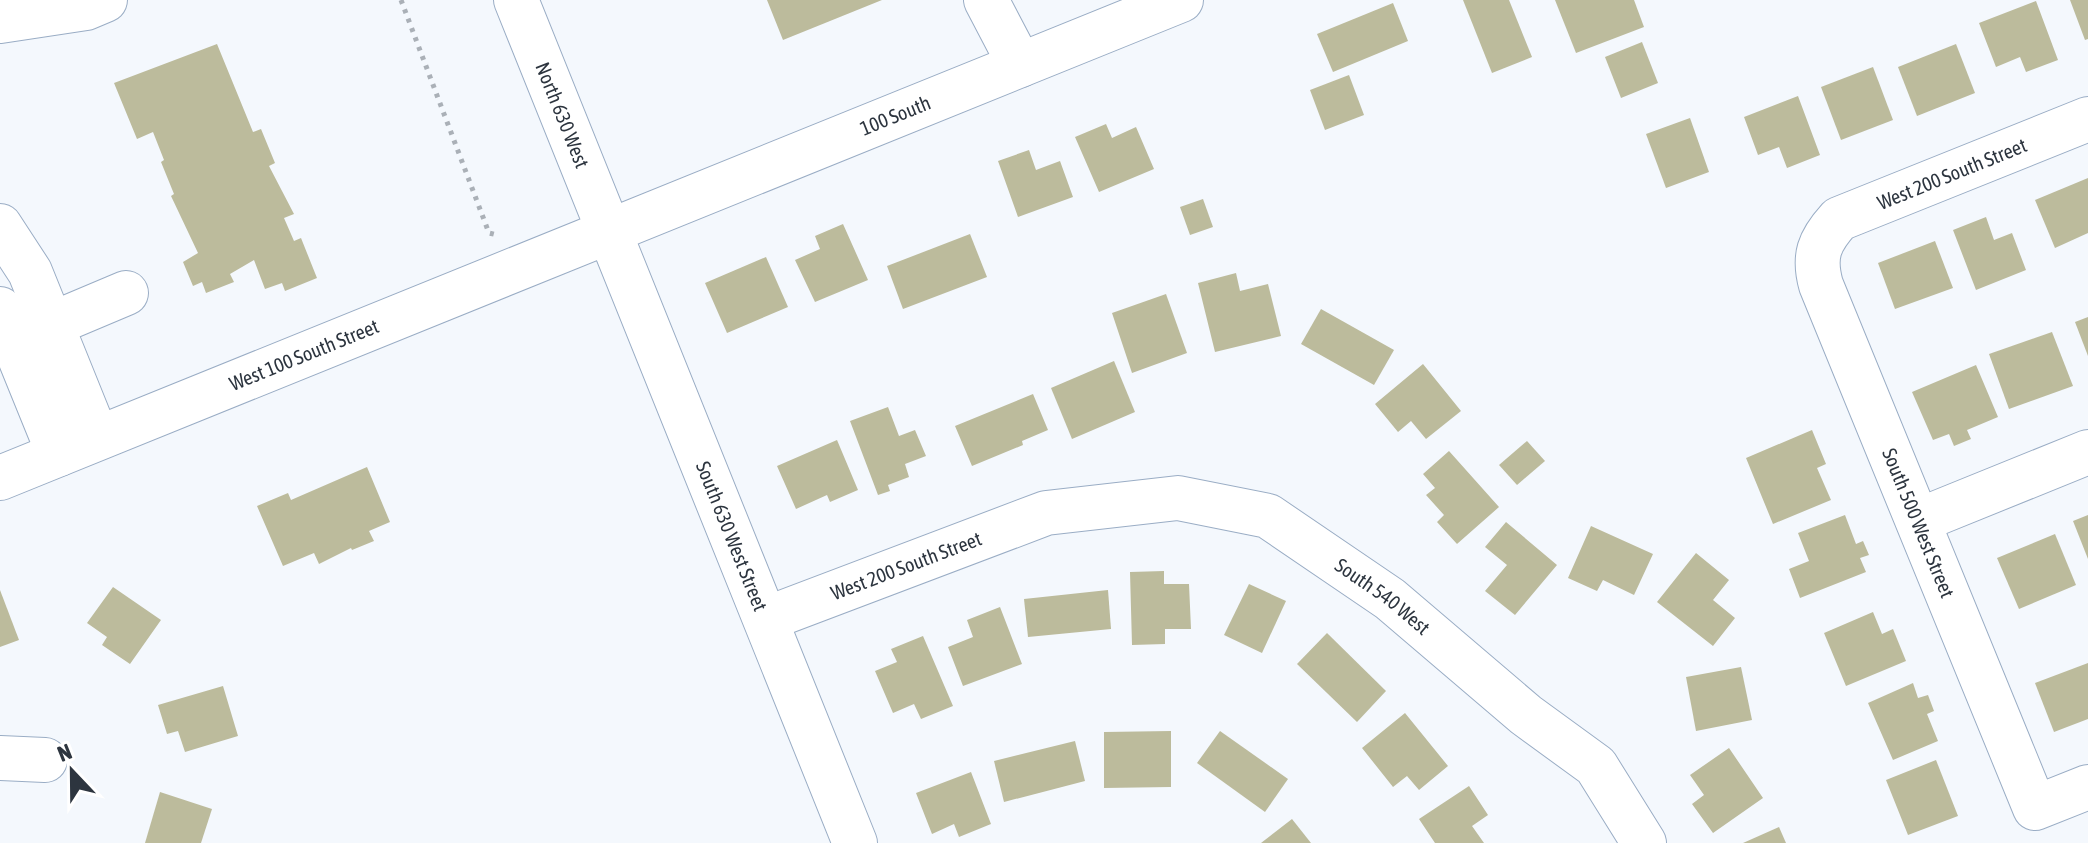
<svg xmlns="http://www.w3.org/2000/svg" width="2088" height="843" font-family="'Asap Condensed',sans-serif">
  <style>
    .building { fill: #bcbb9c }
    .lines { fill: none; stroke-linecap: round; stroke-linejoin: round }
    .minor-casing { stroke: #9aadc5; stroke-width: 46 }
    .path { stroke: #aab0b7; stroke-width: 5; stroke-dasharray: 4 6; stroke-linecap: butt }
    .minor { stroke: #fff; stroke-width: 44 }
    .labels { text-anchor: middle; stroke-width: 6; stroke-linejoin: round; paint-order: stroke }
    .street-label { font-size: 20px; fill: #2d353f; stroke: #fff }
  </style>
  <rect width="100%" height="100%" fill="#f4f8fd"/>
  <g class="building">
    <path d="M767,0H882L783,40Z"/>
    <path d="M1463,0H1509L1532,57L1492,73Z"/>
    <path d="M1555,0H1634L1644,27L1576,53Z"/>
    <path d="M2070,0H2088V39L2085,40Z"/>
    <path d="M2036,1L2058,60L2026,72L2020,57L1996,67L1979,23Z"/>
    <path d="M1393,3L1408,41L1333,72L1317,34Z"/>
    <path d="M1642,42L1658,83L1621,98L1605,57Z"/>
    <path d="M217,44L253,132L261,129L275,163L269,166L294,214L284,218L294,241L301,238L317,278L285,291L282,283L265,289L254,260L230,274L234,282L206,293L202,282L193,286L183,262L198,253L171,196L174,194L161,162L164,160L153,132L137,139L114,83Z"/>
    <path d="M1956,44L1975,93L1917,116L1898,67Z"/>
    <path d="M1873,67L1893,120L1841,140L1821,87Z"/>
    <path d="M1349,75L1364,115L1325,130L1310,90Z"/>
    <path d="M1798,96L1820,155L1787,168L1779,147L1758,155L1744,117Z"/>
    <path d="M1690,118L1709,172L1666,188L1646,134Z"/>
    <path d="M1106,124L1112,138L1136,127L1154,169L1099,192L1075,137Z"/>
    <path d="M1029,150L1036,170L1060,161L1073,197L1018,217L998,161Z"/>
    <path d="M2088,178V233L2055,248L2035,200Z"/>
    <path d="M1203,199L1213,227L1190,235L1180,207Z"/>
    <path d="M1986,217L1994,240L2012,233L2026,270L1976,290L1953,230Z"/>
    <path d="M843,224L868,280L815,302L795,260L820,249L815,236Z"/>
    <path d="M970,234L987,277L903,309L887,266Z"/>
    <path d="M1935,241L1953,288L1895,309L1878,263Z"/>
    <path d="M766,257L788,307L727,333L705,283Z"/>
    <path d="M1236,273L1240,291L1268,284L1281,336L1215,352L1198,283Z"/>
    <path d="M1166,294L1187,353L1132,373L1112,313Z"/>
    <path d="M1321,309L1394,350L1374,385L1301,344Z"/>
    <path d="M2088,317V356L2075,322Z"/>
    <path d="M2052,332L2073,386L2009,409L1989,354Z"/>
    <path d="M1114,361L1135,412L1072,439L1051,388Z"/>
    <path d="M1423,364L1461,411L1426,439L1411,421L1398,432L1375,404Z"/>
    <path d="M1976,365L1998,417L1967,430L1971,439L1954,446L1949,434L1933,440L1912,392Z"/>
    <path d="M1033,394L1048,430L1022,441L1023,445L972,466L955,426Z"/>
    <path d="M888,407L899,436L915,430L926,456L905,464L909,477L888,485L890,491L878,495L850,421Z"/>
    <path d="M1812,430L1826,464L1817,468L1831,500L1773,524L1746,458Z"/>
    <path d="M837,440L858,490L830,502L827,495L796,509L777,466Z"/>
    <path d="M1527,441L1545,461L1517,485L1499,465Z"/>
    <path d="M1449,451L1499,507L1457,544L1437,522L1444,515L1426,495L1435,488L1423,474Z"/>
    <path d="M367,467L390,522L369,531L374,541L352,550L351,548L319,564L314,553L283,566L257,506L288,493L291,500Z"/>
    <path d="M1845,515L1856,544L1863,541L1869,555L1860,558L1866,572L1800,598L1789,569L1809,561L1798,533Z"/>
    <path d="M2088,515V559L2073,521Z"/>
    <path d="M1506,522L1557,565L1515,615L1485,591L1507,565L1485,547Z"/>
    <path d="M1591,526L1653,554L1634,595L1603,580L1597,591L1568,578Z"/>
    <path d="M2055,534L2076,585L2019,609L1997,558Z"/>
    <path d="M1696,553L1729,580L1713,600L1735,618L1713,646L1657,602Z"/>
    <path d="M1164,571V584H1189L1191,629H1165V644L1132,645L1130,572Z"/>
    <path d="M1249,584L1286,601L1262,653L1224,635Z"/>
    <path d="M113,587L161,620L130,664L102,645L107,637L87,623Z"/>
    <path d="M0,590L19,640L0,647Z"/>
    <path d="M1108,590L1111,629L1028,637L1024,599Z"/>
    <path d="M1000,607L1022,664L963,686L948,647L973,637L967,620Z"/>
    <path d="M1873,612L1882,634L1893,629L1906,661L1846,686L1824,633Z"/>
    <path d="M1327,633L1386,691L1357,722L1297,664Z"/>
    <path d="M923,636L953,706L921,719L914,704L893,713L875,671L897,662L891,649Z"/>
    <path d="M2088,663V719L2054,732L2035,683Z"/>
    <path d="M1741,667L1752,720L1696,731L1686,677Z"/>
    <path d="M1913,683L1918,698L1928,695L1934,711L1927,714L1938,741L1893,760L1868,703Z"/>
    <path d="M223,686L238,736L185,752L178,731L167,734L158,705Z"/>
    <path d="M1405,713L1448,766L1419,790L1407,776L1393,787L1362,748Z"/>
    <path d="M1171,731V787L1104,788V732Z"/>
    <path d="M1220,731L1288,779L1265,812L1197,763Z"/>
    <path d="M1075,741L1085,781L1004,802L994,761Z"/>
    <path d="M1729,748L1763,798L1713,833L1692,804L1704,795L1690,775Z"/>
    <path d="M1936,760L1958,816L1908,835L1886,780Z"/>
    <path d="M971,772L991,824L959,837L954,824L932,834L916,793Z"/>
    <path d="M1469,786L1488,815L1472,826L1484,843H1435L1419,819Z"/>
    <path d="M160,792L212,809L201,843H145Z"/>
    <path d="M1292,819L1311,843H1261Z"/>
    <path d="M1779,827L1786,843H1743Z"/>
  </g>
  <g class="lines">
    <defs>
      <g id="minor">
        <path id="s1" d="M516,0L855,843"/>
        <path d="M986,0L1020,65"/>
        <path d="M0,21L86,8L105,0"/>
        <path id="s2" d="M2088,119L1839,219C1819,241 1813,256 1821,285L2035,808L2088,787"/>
        <path d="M0,226L30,272L97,438"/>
        <path d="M0,309L59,454"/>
        <path d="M24,336L126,293"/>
        <path id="s3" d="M0,478L1181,0"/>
        <path d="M1920,520L2088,452"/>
        <path id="s4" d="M766,619L1046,513L1178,498L1268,516L1390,599L1526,715L1596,766L1644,843"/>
        <path d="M0,758L45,760"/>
      </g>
    </defs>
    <use href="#minor" class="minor-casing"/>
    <path class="path" d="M401,0L489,233L497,235"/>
    <use href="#minor" class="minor"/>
  </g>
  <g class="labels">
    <g class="street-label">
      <text dy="7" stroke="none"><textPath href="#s1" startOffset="124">North 630 West</textPath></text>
      <text dy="7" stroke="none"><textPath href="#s3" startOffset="966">100 South</textPath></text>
      <text transform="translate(1952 174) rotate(-22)" y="7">West 200 South Street</text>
      <text dy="7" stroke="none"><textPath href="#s3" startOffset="328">West 100 South Street</textPath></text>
      <text dy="7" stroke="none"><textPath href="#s2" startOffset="598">South 500 West Street</textPath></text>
      <text dy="7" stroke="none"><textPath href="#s1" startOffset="578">South 630 West Street</textPath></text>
      <text dy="7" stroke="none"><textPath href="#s4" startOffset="150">West 200 South Street</textPath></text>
      <text dy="7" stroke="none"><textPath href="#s4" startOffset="664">South 540 West</textPath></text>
    </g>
  </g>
  <g transform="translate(72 771) rotate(338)" stroke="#ffffff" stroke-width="6" paint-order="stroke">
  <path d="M0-6L14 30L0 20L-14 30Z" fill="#2d353f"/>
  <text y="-12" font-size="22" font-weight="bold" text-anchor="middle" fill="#2d353f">N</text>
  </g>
</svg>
